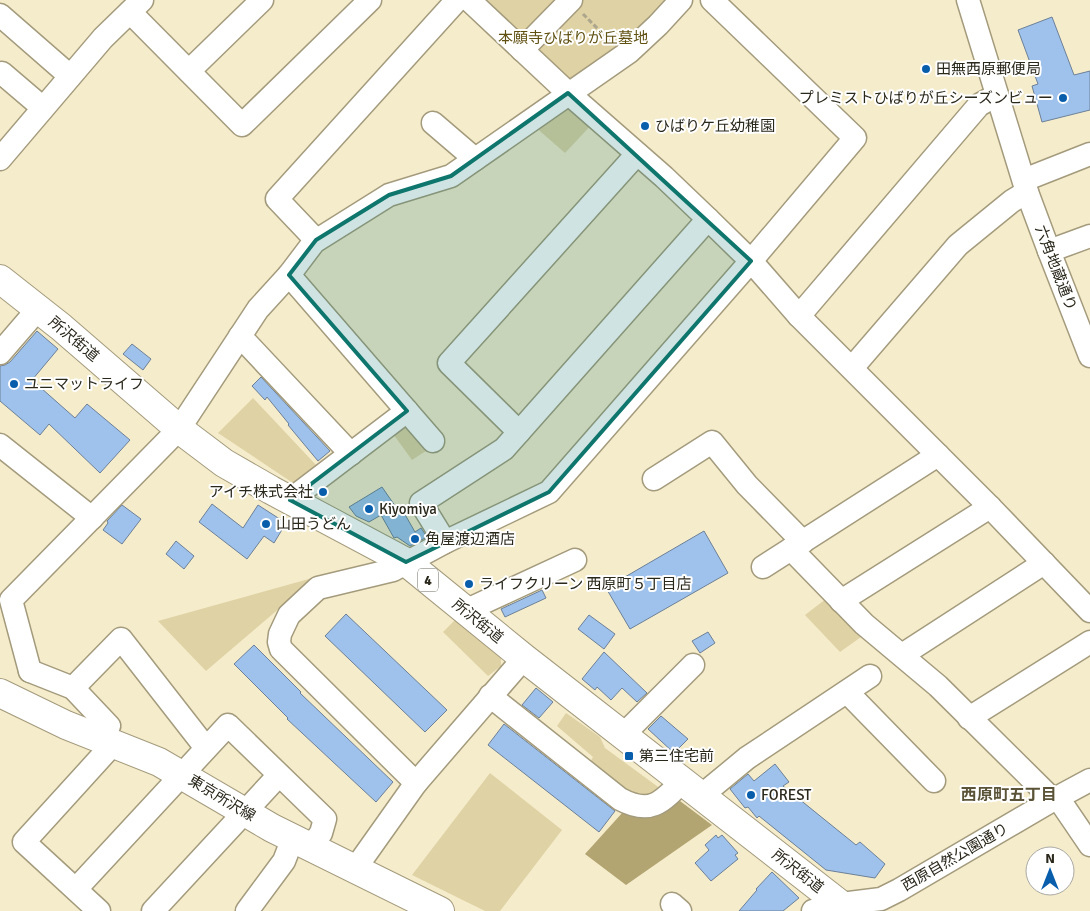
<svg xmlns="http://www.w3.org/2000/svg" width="1090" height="911" font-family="Signika,'Noto Sans JP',sans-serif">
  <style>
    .green { fill: #dfd2a4 }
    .forest { fill: #b3a571 }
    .building { fill: #9fc2ec; stroke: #6c8097 }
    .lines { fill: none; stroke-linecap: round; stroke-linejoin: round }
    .minor-casing { stroke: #a49b7d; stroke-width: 25 }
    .major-casing { stroke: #a49b7d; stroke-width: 30 }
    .path { stroke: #ada68d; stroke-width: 3; stroke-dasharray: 5 2.5; stroke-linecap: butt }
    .minor { stroke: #fff; stroke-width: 22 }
    .major { stroke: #fff; stroke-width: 28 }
    .marked { fill: #0f766e; fill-opacity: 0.2; stroke: #0f766e; stroke-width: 4; stroke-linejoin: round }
    .poi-dot { fill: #095eac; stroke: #fff; stroke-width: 2 }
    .labels { text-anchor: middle; stroke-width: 4; stroke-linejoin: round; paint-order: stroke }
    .shield { fill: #fff; stroke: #6a685f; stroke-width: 1 }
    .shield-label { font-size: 14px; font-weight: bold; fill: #2a271b }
    .park-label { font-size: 15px; fill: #605112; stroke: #fff }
    .poi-label { font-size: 15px; fill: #2a271b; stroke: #fff; text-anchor: start }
    .street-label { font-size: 15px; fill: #2a271b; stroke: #fff }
    .neighbourhood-label { font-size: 16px; font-weight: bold; fill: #5b5338; stroke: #fff }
  </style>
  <rect width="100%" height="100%" fill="#f5eccc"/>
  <g class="green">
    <path d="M478,0H672L651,24L570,87Z"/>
    <path d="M567,99L595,121L565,153L533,125Z"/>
    <path d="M253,398L317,466L293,483L218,433Z"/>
    <path d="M406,413L435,445L412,460L388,427Z"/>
    <path d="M316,577L206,671L158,621Z"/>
    <path d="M831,595L868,632L840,652L805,615Z"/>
    <path d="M456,619L501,654V666L488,676L443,632Z"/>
    <path d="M566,713L600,737L605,748L665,792L638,802L589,764L593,757L557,726Z"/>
    <path d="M490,773L562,830L500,911H485L412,875Z"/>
  </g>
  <path class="forest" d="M680,801L712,825L626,885L585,854L623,812C649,818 659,818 680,801Z"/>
  <g class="building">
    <path d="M1052,17L1074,75L1090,71V110L1042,122L1032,86L1038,84L1018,30Z"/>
    <path d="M37,331L58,349L32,380L75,418L87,404L130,440L100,473L49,424L40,435L0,401V366L5,365L10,362Z"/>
    <path d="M132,344L151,359L143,370L123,354Z"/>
    <path d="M261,377L330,451L318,461L288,425L289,424L267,397L265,400L252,386Z"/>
    <path d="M382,487L400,513L403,511L415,532L421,528L427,537L410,546L397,537L394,538L381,515L369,522L356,516L349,507Z"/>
    <path d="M212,504L243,528L258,505L286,523L274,543L264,536L247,559L199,522Z"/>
    <path d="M122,505L141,519L122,544L103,530L108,523L107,521Z"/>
    <path d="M704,531L728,573L630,629L606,588Z"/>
    <path d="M176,541L194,556L184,569L166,554Z"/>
    <path d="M542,590L546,598L505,617L501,609Z"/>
    <path d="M346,614L447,710L425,732L325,636Z"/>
    <path d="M589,615L615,634L604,649L578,629Z"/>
    <path d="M708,632L715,643L700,653L692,641Z"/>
    <path d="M254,645L301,692L300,693L393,782L376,802L287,719L288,718L234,664Z"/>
    <path d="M604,652L647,693L637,702L622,688L611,700L597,687L595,690L582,679Z"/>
    <path d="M536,688L553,702L539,718L522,705Z"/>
    <path d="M661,716L688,739L674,753L648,729Z"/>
    <path d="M504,724L615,811L599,832L488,745Z"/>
    <path d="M775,764L789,782L783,786L856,845L860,842L885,864L875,878L826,870L759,816L757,818L748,807L745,808L730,789L748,774L754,781Z"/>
    <path d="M716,835L718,838L722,835L738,853L735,855L738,859L711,881L695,863L709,850L705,845Z"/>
    <path d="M772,872L799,898L783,911H739L757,890L756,889Z"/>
  </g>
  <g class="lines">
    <defs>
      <g id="minor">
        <path d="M469,0L568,93L664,177L708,219L751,261L799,316L990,507L1090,611"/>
        <path d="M968,0L1027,192L1049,251L1090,356"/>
        <path d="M130,12L242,125L370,0"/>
        <path d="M0,15L70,76"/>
        <path d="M522,50L571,0"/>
        <path d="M189,71L262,0"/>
        <path d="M2,73L43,108"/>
        <path d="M433,123L475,159"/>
        <path d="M0,159L103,38L142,0"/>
        <path d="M1024,180L1090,154"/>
        <path d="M316,240L277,199L457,0"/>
        <path d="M1049,251L1090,236"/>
        <path d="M289,275L433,441"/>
        <path d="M799,316L979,105L997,95"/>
        <path d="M240,336L351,454"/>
        <path d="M0,353L38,309"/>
        <path d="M852,368L958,245L1012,201L1027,192"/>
        <path d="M519,432L449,363L637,154"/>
        <path d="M0,445L92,518"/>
        <path d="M654,479L712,442L747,485L803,542"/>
        <path d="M290,500L407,411"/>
        <path d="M445,542L421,503L504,449L708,219"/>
        <path d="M791,549L864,624L938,686L1046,793L1051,801"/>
        <path d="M763,567L938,455"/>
        <path d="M841,601L990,507"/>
        <path d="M465,611L575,560"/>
        <path d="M902,655L1044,563"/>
        <path d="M30,671L11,600L179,429L258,309L289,275L314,242L389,195L451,176L629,52L658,25L681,0"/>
        <path d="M30,671L73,688L109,726L103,739"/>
        <path d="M73,688L121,639L206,748"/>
        <path d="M847,692L934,781"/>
        <path d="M490,696L620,799C650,815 662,803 682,781"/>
        <path d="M969,718L1090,642"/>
        <path d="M623,735L693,665"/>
        <path d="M416,783L281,649L279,642L280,634L289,615L318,588L393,570L445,542L549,492L751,261L855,138L712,0"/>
        <path d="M701,796L747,758L870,676"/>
        <path d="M1058,798L1090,845"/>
        <path d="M355,869L416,783L524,658"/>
        <path d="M76,889L228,725L325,819L321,833L311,847"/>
        <path d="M672,904L680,911"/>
        <path d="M99,911L24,842L114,743"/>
        <path d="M153,911L279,775"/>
        <path d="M247,911L284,861L293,838"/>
        <path d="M813,911L841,904L881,899L899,890L1051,801L1090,780"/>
      </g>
      <g id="major">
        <path d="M0,279L61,327L179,429L224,463L271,490L406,562L524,658L849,911"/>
        <path d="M0,693L66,725L159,762L272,828L440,911"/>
      </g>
    </defs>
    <use href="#minor" class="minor-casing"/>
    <use href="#major" class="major-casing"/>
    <path class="path" d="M583,14L612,43"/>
    <use href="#minor" class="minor"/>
    <use href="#major" class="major"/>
  </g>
  <path class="marked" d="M568,93L751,261L549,492L406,562L290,500L407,411L289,275L316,240L389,195L451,176Z"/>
  <g class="poi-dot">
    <circle cx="926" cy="69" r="5"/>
    <circle cx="1063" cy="98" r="5"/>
    <circle cx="645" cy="126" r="5"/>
    <circle cx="14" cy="384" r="5"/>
    <circle cx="323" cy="492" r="5"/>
    <circle cx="369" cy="509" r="5"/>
    <circle cx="266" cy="524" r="5"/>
    <circle cx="415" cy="539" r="5"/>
    <circle cx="469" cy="584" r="5"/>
    <rect x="624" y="751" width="10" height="10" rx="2.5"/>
    <circle cx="751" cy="795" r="5"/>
  </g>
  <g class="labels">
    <rect class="shield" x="418" y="568.5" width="20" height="23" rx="4"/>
    <g class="shield-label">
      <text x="428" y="585">4</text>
    </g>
    <g class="park-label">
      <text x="573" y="43">本願寺ひばりが丘墓地</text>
    </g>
    <g class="poi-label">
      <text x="936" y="74">田無西原郵便局</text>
      <text x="1053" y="103" text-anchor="end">プレミストひばりが丘シーズンビュー</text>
      <text x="655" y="131">ひばりケ丘幼稚園</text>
      <text x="24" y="389">ユニマットライフ</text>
      <text x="313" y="497" text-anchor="end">アイチ株式会社</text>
      <text x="379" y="514">Kiyomiya</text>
      <text x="276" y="529">山田うどん</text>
      <text x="425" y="544">角屋渡辺酒店</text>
      <text x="479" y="589">ライフクリーン 西原町５丁目店</text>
      <text x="639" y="761">第三住宅前</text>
      <text x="761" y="800">FOREST</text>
    </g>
    <g class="street-label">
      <text transform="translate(1056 268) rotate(69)" y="5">六角地蔵通り</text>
      <text transform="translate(74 339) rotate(40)" y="5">所沢街道</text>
      <text transform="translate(478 621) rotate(39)" y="5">所沢街道</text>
      <text transform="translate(222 798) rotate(31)" y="5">東京所沢線</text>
      <text transform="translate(955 857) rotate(-30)" y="5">西原自然公園通り</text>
      <text transform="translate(798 871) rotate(38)" y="5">所沢街道</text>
    </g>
    <g class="neighbourhood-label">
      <text x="1009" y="800">西原町五丁目</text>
    </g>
  </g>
  <g transform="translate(1050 871)"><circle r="24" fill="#ffffff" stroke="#aaa9a4"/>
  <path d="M0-4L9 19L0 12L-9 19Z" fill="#095eac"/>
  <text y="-8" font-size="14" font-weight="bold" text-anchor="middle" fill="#2a271b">N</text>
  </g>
</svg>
